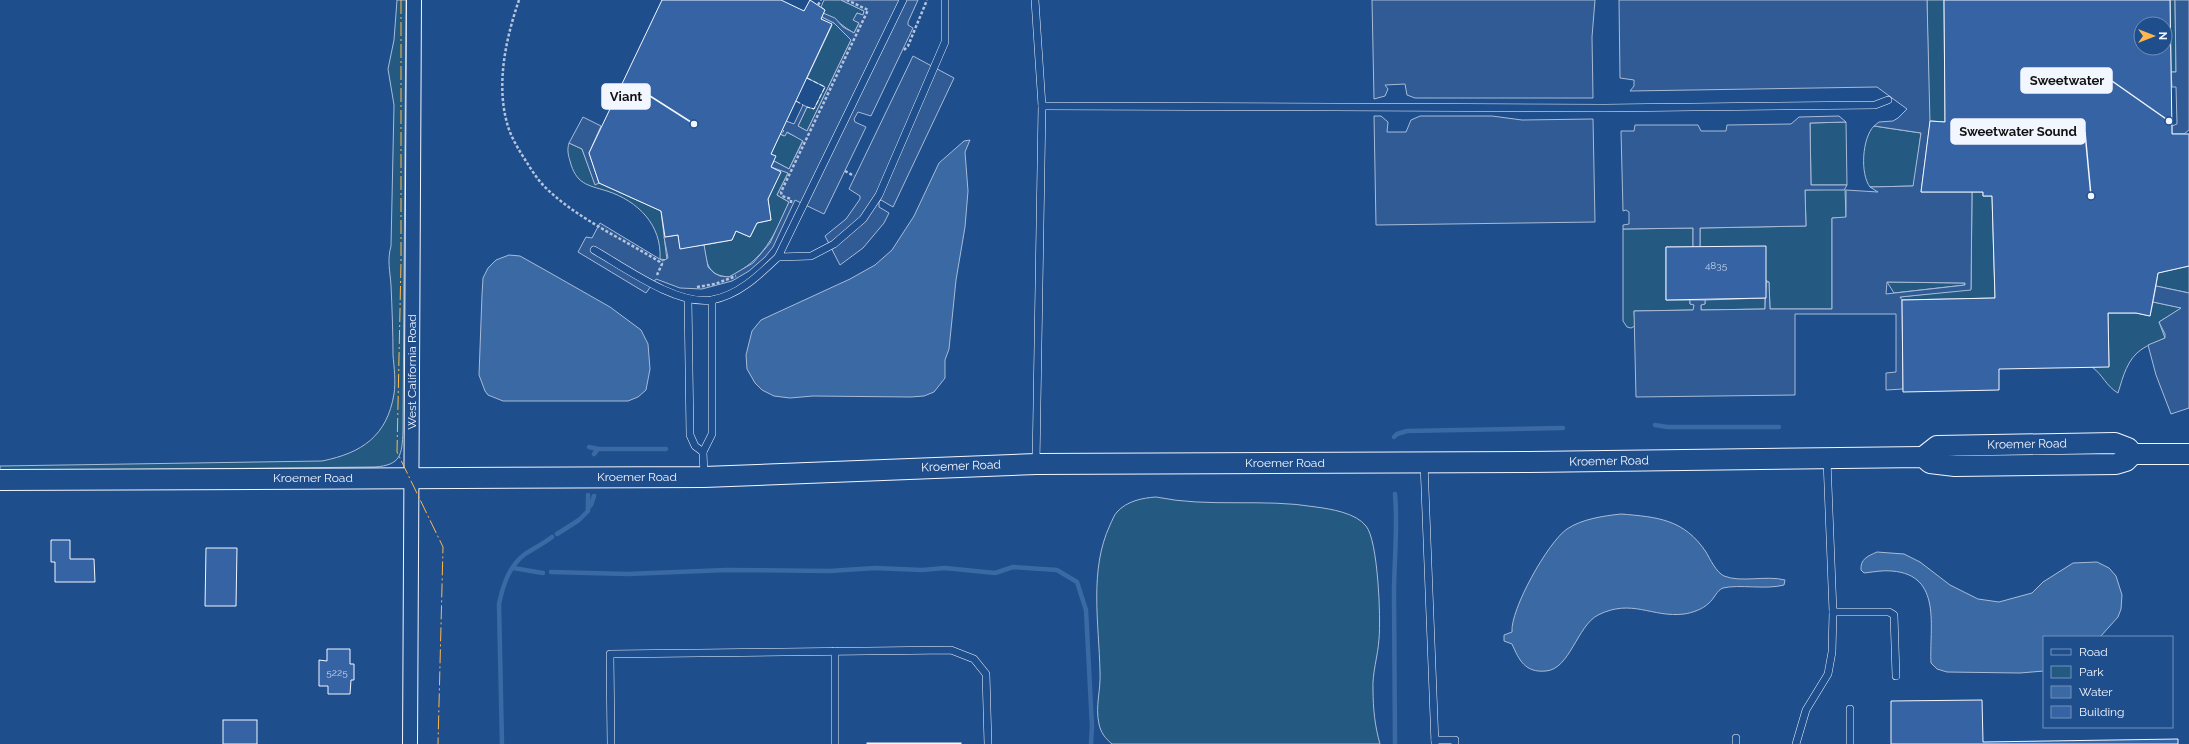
<svg xmlns="http://www.w3.org/2000/svg" width="2189" height="744" font-family="Raleway,sans-serif">
  <style>
    .green { fill: #245a82; stroke: #a8bbd7 }
    .parking { fill: #305b95; stroke: #a8bbd7; fill-rule: evenodd }
    .water { fill: #3b69a3; stroke: #a8bbd7 }
    .lines { fill: none; stroke-linecap: round; stroke-linejoin: round }
    .stream { stroke: #3b69a3; stroke-width: 4.5 }
    .building { fill: #3563a3; stroke: #f2f6ff; fill-rule: evenodd }
    .lane-casing { stroke: #f2f6ff; stroke-width: 8 }
    .street-casing { stroke: #f2f6ff; stroke-width: 16 }
    .secondary-casing { stroke: #f2f6ff; stroke-width: 22 }
    .path { stroke: #b3c4dc; stroke-width: 2.5; stroke-dasharray: 3 2; stroke-linecap: butt }
    .lane { stroke: #1f4e8c; stroke-width: 7 }
    .street { stroke: #1f4e8c; stroke-width: 14 }
    .secondary { stroke: #1f4e8c; stroke-width: 20 }
    .fence { stroke: #f2f6ff; stroke-width: 1; stroke-dasharray: 5 2; stroke-linecap: butt }
    .power { stroke: #ffb74d; stroke-width: 1; stroke-dasharray: 14 3 2 3; stroke-linecap: butt }
    .labels { text-anchor: middle; stroke-width: 3; stroke-linejoin: round; paint-order: stroke }
    .number-label { font-size: 10px; fill: #c3d1e8 }
    .street-label { font-size: 12px; fill: #f2f6ff; stroke: #1f4e8c }
    .leader { fill: none; stroke: #f2f6ff; stroke-width: 1.5 }
    .callout-dot { fill: #f2f6ff; stroke: #1f4e8c; stroke-width: 1.5 }
    .callout { fill: #f2f6ff; stroke: #f2f6ff; stroke-width: 1.5 }
    .callout-label { font-size: 13px; text-anchor: middle; font-weight: bold; fill: #111 }
  </style>
  <rect width="100%" height="100%" fill="#1f4e8c"/>
  <g class="green">
    <path d="M397,0H406L403,431C402,455 401,465 375,467L0,471V466L322,461C362,453 387,436 394,394C396,382 394,367 393,355C393,332 392,308 391,285C390,271 387,260 391,246L394,105L388,69L394,40Z"/>
    <path d="M824,0H841L864,11L863,15L857,13L854,20L859,23L854,33C843,27 835,18 823,13L825,10L821,7Z"/>
    <path d="M1927,0H1944L1945,122L1931,121L1929,123Z"/>
    <path d="M2170,0H2175L2176,72H2171Z"/>
    <path d="M822,17L834,23L851,40L807,131L798,126L807,107L814,109L825,87L807,78L832,25L821,19Z"/>
    <path d="M1846,122L1847,185H1811L1810,123Z"/>
    <path d="M1874,126L1921,133L1914,186L1870,187C1860,174 1862,138 1874,126Z"/>
    <path d="M786,132L803,140L789,169L774,161L771,154L780,134L784,136Z"/>
    <path d="M569,143L582,149L595,184L599,183L661,211L667,260L660,259C662,225 638,201 607,191C587,185 576,184 570,161C568,154 567,150 569,143Z"/>
    <path d="M780,169L788,173L777,195L789,202C774,236 765,259 729,277C708,276 706,263 704,245L732,240L736,231L750,237L757,223L771,220L768,199L780,172Z"/>
    <path d="M1845,189L1846,218H1832V309H1770L1769,282L1700,247V228L1806,226L1805,190Z"/>
    <path d="M1972,192H1983V196H1992L1995,298L1900,300V297L1971,289Z"/>
    <path d="M1693,228V247H1666V300H1690V304H1694V310L1634,311L1635,326L1631,328L1627,327L1623,321V229Z"/>
    <path d="M2189,266V293L2156,286L2158,273Z"/>
    <path d="M1887,282L1965,283V285L1894,293Z"/>
    <path d="M1765,298V309L1701,310V304H1705V300Z"/>
    <path d="M2153,302L2182,308L2159,322L2165,338C2158,342 2149,344 2142,349C2127,359 2123,377 2118,393C2106,386 2103,375 2092,367L2109,366L2108,313H2136L2150,316Z"/>
    <path d="M1156,497C1209,508 1263,498 1316,507C1331,509 1356,513 1366,526C1378,540 1381,618 1379,639C1378,656 1372,673 1373,690C1373,708 1375,727 1380,744H1112C1105,738 1101,733 1099,724C1095,706 1101,690 1100,672C1099,623 1089,570 1110,525C1112,521 1114,515 1117,512C1127,501 1142,498 1156,497Z"/>
  </g>
  <g class="parking">
    <path d="M841,0H918L908,22V25L913,28L871,116L858,112L854,119L855,122L866,127L824,214L795,200L773,247L765,257L749,271L732,281L702,289L680,288L656,279L646,293L578,252L586,237L592,238L600,223L663,261L668,258L664,237L678,235L680,248L704,245L708,267L714,273L720,276L729,277L753,263L770,243L789,202L777,195L788,173L771,167L774,161L789,169L803,141L787,132L785,136L780,134L784,131L782,129L786,121L794,124L803,105L807,107L798,126L807,131L851,40L834,23L822,17L823,13L835,18L843,27L854,33L859,23L853,20L857,13L863,15L864,11Z"/>
    <path d="M1372,0H1595L1592,37L1593,98H1415L1407,95L1405,84L1385,85L1388,89L1385,96L1374,99Z"/>
    <path d="M1619,0H1927L1930,123L1921,192H1972L1971,290L1900,297L1902,300L1903,389L1886,390V373L1896,372V314H1795V395L1636,397L1634,311L1693,310L1694,305L1690,304V300H1705V304L1701,305V310L1765,309L1766,282H1769L1770,309H1832V218L1846,217V190L1878,192L1870,187L1913,186L1921,133L1874,126L1879,122L1893,121L1898,118L1907,109L1877,87L1630,91L1634,86V80L1620,78ZM1887,282L1965,283V285L1886,294Z"/>
    <path d="M2175,0H2189V130L2184,134H2172V126L2177,124L2176,87H2172L2171,72H2176Z"/>
    <path d="M913,56L954,78L893,207L881,200L879,202V207L889,213L884,223L863,248L840,265L825,236L846,219L860,199V196L849,189Z"/>
    <path d="M1374,116H1381L1388,122L1387,132H1406L1411,120L1420,116H1492L1522,120L1593,119L1595,222L1376,225Z"/>
    <path d="M1839,116L1846,122L1810,123L1811,185H1847L1846,187L1844,190H1805L1806,226L1700,228V247H1693V228L1623,229V225L1629,224V212L1626,210L1623,211L1621,131H1634L1635,125H1698L1701,131H1726L1727,125L1791,124L1799,117Z"/>
    <path d="M583,117L601,126L589,153L599,183L595,185L582,149L569,143Z"/>
    <path d="M2156,286L2189,293V408L2171,414L2156,375L2148,345L2165,338V334L2159,322L2181,308L2153,302Z"/>
  </g>
  <g class="water">
    <path d="M970,140L965,152L968,191L965,227L956,280L949,349L945,360V378L934,392L924,396L911,397L813,396L790,398L774,396L762,390L755,383L747,369L746,355L752,331L761,320L850,279L875,265L892,250L914,216L939,163L964,141Z"/>
    <path d="M509,255L520,256L545,270L610,307L641,330L648,344L650,369L646,390L638,397L628,401H503L488,395L485,391L479,375L482,295L483,278L488,268L496,260Z"/>
    <path d="M1621,514C1657,517 1684,519 1706,552C1710,559 1716,572 1724,576C1741,583 1766,575 1785,580L1784,585C1766,590 1739,584 1723,588C1717,590 1714,599 1709,603C1703,609 1692,613 1684,614C1652,618 1632,598 1598,615C1577,626 1570,669 1546,671C1525,673 1519,660 1512,644L1504,641V635L1512,632C1510,610 1548,542 1567,529C1582,519 1603,516 1621,514Z"/>
    <path d="M1877,552L1904,554L1920,562L1950,585L1978,599L1999,602L2032,593L2043,582L2073,563L2097,562L2109,568L2116,576L2122,595L2121,609L2118,617L2100,637H2044V671L2020,673L1947,672L1937,669L1931,663C1929,628 1943,575 1892,571C1883,570 1873,572 1864,573L1861,570C1860,559 1868,556 1877,552Z"/>
  </g>
  <g class="lines">
    <g class="stream">
      <path d="M1655,425L1667,427H1779"/>
      <path d="M1394,437L1397,434L1407,431L1563,428"/>
      <path d="M589,447L598,449H666"/>
      <path d="M594,454L598,449"/>
      <path d="M588,508L591,505L594,496"/>
      <path d="M557,534L579,520L588,511V495"/>
      <path d="M513,568L543,573"/>
      <path d="M551,572L628,574L726,570L830,571L875,568L922,570L945,568L995,573L1013,567L1057,570L1077,582L1086,610L1092,726L1091,744"/>
      <path d="M502,744L499,604C503,585 509,566 525,554C534,548 543,544 552,537"/>
      <path d="M1395,744C1395,694 1394,644 1394,594C1394,561 1398,527 1395,494"/>
    </g>
  </g>
  <g class="building">
    <path d="M662,0H781L804,11L810,0L825,10L821,19L832,24L771,154L776,156L771,167L781,172L768,199L771,220L757,223L750,237L736,231L732,240L680,249L678,235L665,237L661,211L599,183L589,153Z"/>
    <path d="M1944,0H2170L2172,134H2189V266L2158,273L2150,316L2136,313H2108L2109,367L1999,369V390L1903,392L1902,300L1995,298L1992,196H1983V192H1921L1930,121L1945,122ZM2141,24H2165V48H2141Z"/>
    <path d="M1766,246V298L1666,300V247Z"/>
    <path d="M51,540H70V559H94L95,582H55V562H51Z"/>
    <path d="M206,548H237L236,606H205Z"/>
    <path d="M327,649H350V664H354V680H351L350,694H328V686H319V660L327,661Z"/>
    <path d="M1982,700L1983,742L2178,739V744H1891V701Z"/>
    <rect x="223" y="720" width="34" height="24"/>
    <rect x="867" y="743" width="94" height="1"/>
  </g>
  <g class="lines">
    <defs>
      <g id="lane">
        <path d="M903,0L778,257L811,256L834,244L863,219L879,195L945,42V0"/>
        <path d="M1035,0L1042,106L1036,464"/>
        <path d="M1042,106L1605,108L1875,105L1888,100"/>
        <path d="M594,250C624,267 677,306 712,300C739,295 759,275 778,257"/>
        <path d="M688,299L690,435L695,446L703,452"/>
        <path d="M1424,463L1435,744"/>
        <path d="M704,475L703,452L712,434V300"/>
        <path d="M1833,612H1889L1894,615L1896,676"/>
        <path d="M835,651V744"/>
        <path d="M1850,709V744"/>
        <path d="M1435,740H1455V744"/>
        <path d="M611,744L610,654L951,650L974,659L986,674L988,744"/>
        <path d="M1736,744V738"/>
        <path d="M1796,744L1806,710L1828,674L1832,652L1833,612L1827,460"/>
      </g>
      <path id="street" d="M410,744L414,0"/>
      <g id="secondary">
        <path d="M1923,457L1937,446L2115,443L2128,448L2133,454H2189"/>
        <path d="M0,480L704,477L1036,464L1529,462L1923,457L1930,463L1955,466L2116,464L2126,461L2133,454"/>
      </g>
    </defs>
    <use href="#lane" class="lane-casing"/>
    <use href="#street" class="street-casing"/>
    <use href="#secondary" class="secondary-casing"/>
    <g class="path">
      <path d="M519,0C506,38 496,83 507,123C510,135 517,147 524,158C531,169 538,181 548,190C580,220 623,239 660,262L662,264L657,275"/>
      <path d="M818,5L821,0"/>
      <path d="M904,50L908,46L927,0"/>
      <path d="M845,171L854,176"/>
      <path d="M791,203V199L782,196L781,192L868,10L847,0"/>
      <path d="M697,287L715,284L736,276"/>
    </g>
    <use href="#lane" class="lane"/>
    <use href="#street" class="street"/>
    <use href="#secondary" class="secondary"/>
    <g class="fence">
      <path d="M807,78L825,87L814,109L807,107"/>
      <path d="M796,101L803,105"/>
    </g>
    <path class="power" d="M401,0V262L397,452L443,547L438,744"/>
  </g>
  <g class="labels">
    <g class="number-label">
      <text x="1716" y="269">4835</text>
      <text x="337" y="676">5225</text>
    </g>
    <g class="street-label">
      <text transform="translate(412 372) rotate(-90)" y="4">West California Road</text>
      <text transform="translate(2027 444) rotate(-1)" y="4">Kroemer Road</text>
      <text transform="translate(1609 461) rotate(-1)" y="4">Kroemer Road</text>
      <text x="1285" y="467">Kroemer Road</text>
      <text transform="translate(961 466) rotate(-2)" y="4">Kroemer Road</text>
      <text x="637" y="481">Kroemer Road</text>
      <text x="313" y="482">Kroemer Road</text>
    </g>
  </g>
  <path class="leader" d="M2169 121L2112 81M694 124L650 96M2091 196L2085 132"/>
  <g class="callout-dot">
    <circle cx="2169" cy="121" r="4"/>
    <circle cx="694" cy="124" r="4"/>
    <circle cx="2091" cy="196" r="4"/>
  </g>
  <g class="callout">
    <rect x="2021" y="68" width="91" height="25" rx="4"/>
    <rect x="602" y="84" width="48" height="25" rx="4"/>
    <rect x="1951" y="119" width="134" height="25" rx="4"/>
  </g>
  <g class="callout-label">
    <text x="2067" y="85">Sweetwater</text>
    <text x="626" y="101">Viant</text>
    <text x="2018" y="136">Sweetwater Sound</text>
  </g>
  <rect x="2043" y="636" width="130" height="92" fill="#1f4e8c" stroke="#7391ba"/>
  <rect x="2051" y="649" width="20" height="6" fill="#1f4e8c" stroke="#7391ba"/>
  <text x="2079" y="656" font-size="12" fill="#f2f6ff">Road</text>
  <rect x="2051" y="666" width="20" height="12" fill="#245a82" stroke="#7391ba"/>
  <text x="2079" y="676" font-size="12" fill="#f2f6ff">Park</text>
  <rect x="2051" y="686" width="20" height="12" fill="#3b69a3" stroke="#7391ba"/>
  <text x="2079" y="696" font-size="12" fill="#f2f6ff">Water</text>
  <rect x="2051" y="706" width="20" height="12" fill="#3563a3" stroke="#7391ba"/>
  <text x="2079" y="716" font-size="12" fill="#f2f6ff">Building</text>
  <g transform="translate(2153 36) rotate(90)"><circle r="19" fill="#1f4e8c" stroke="#7391ba"/>
  <path d="M0-3L7 15L0 10L-7 15Z" fill="#ffb74d"/>
  <text y="-6" font-size="11" font-weight="bold" text-anchor="middle" fill="#f2f6ff">N</text>
  </g>
</svg>
